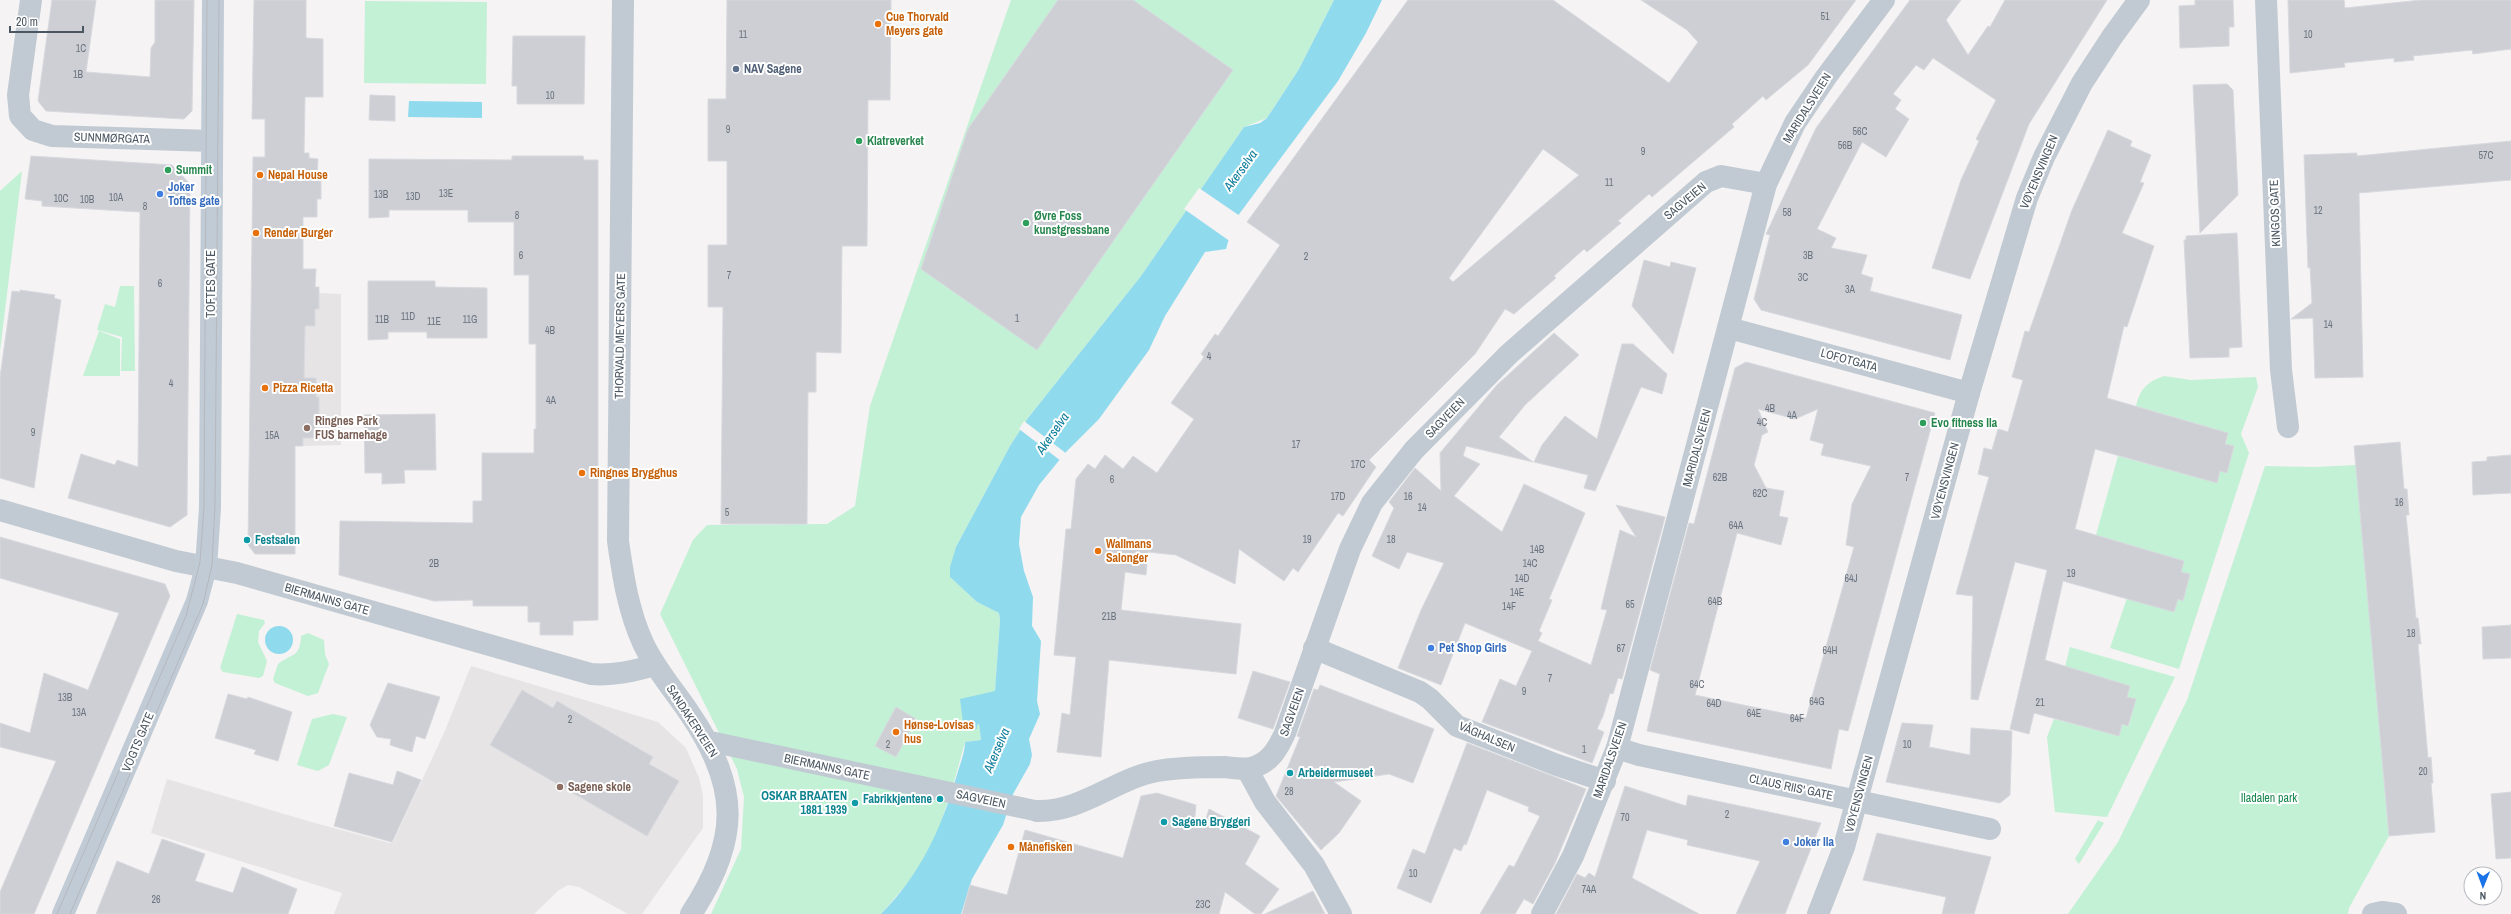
<svg xmlns="http://www.w3.org/2000/svg" width="2511" height="914" font-family="'Archivo Narrow',sans-serif">
  <style>
    .education { fill: #e6e4e5 }
    .green { fill: #c3f1d5 }
    .water { fill: #90daee }
    .pier { fill: #f5f3f3 }
    .building { fill: #cdcfd5; stroke: #d7d9de; fill-rule: evenodd }
    .lines { fill: none; stroke-linecap: round; stroke-linejoin: round }
    .pedestrian { stroke: #c1cad2; stroke-width: 21 }
    .minor { stroke: #c1cad2; stroke-width: 22 }
    .secondary { stroke: #c1cbd6; stroke-width: 22 }
    .tram { stroke: #b5b8bd; stroke-width: 1 }
    .food-dot { fill: #e8710a; stroke: #fff; stroke-width: 1.5 }
    .service-dot { fill: #5c6f8a; stroke: #fff; stroke-width: 1.5 }
    .leisure-dot { fill: #2e9e5b; stroke: #fff; stroke-width: 1.5 }
    .shop-dot { fill: #3f7fe0; stroke: #fff; stroke-width: 1.5 }
    .education-dot { fill: #8d6e63; stroke: #fff; stroke-width: 1.5 }
    .culture-dot { fill: #0f9aa8; stroke: #fff; stroke-width: 1.5 }
    .labels { text-anchor: middle; stroke-width: 4; stroke-linejoin: round; paint-order: stroke }
    .number-label { font-size: 10px; fill: #6b747e }
    .food-label { font-size: 12px; font-weight: bold; fill: #c56008; stroke: #fff; text-anchor: start }
    .service-label { font-size: 12px; font-weight: bold; fill: #4e5e75; stroke: #fff; text-anchor: start }
    .street-label { font-size: 12px; fill: #4a5661; stroke: #fff }
    .leisure-label { font-size: 12px; font-weight: bold; fill: #27864d; stroke: #fff; text-anchor: start }
    .shop-label { font-size: 12px; font-weight: bold; fill: #366cbe; stroke: #fff; text-anchor: start }
    .education-label { font-size: 12px; font-weight: bold; fill: #785e54; stroke: #fff; text-anchor: start }
    .culture-label { font-size: 12px; font-weight: bold; fill: #0d838f; stroke: #fff; text-anchor: start }
    .park-label { font-size: 12px; fill: #17864f; stroke: #fff }
    .water-label { font-size: 13px; font-style: italic; fill: #0c7c9b; stroke: #fff }
  </style>
  <rect width="100%" height="100%" fill="#f5f3f3"/>
  <g class="education">
    <path d="M319,293L341,294V445L303,446V438H315L316,419L319,418V397H316V378H304L305,326H315V309L319,308Z"/>
    <path d="M471,666L658,722L686,748L699,778L703,795V828L642,914H628L579,887L568,885L559,890L534,914H334L342,893L151,833L167,779L311,822L390,843L393,842L444,733Z"/>
  </g>
  <g class="green">
    <path d="M1011,0H1334L1299,69L1267,118L1244,127L1141,276L1028,418L1010,446L956,547L950,577L977,602L999,613L1000,620L995,691L977,725L979,724L981,740L965,742L954,782L937,835L925,858L911,879L881,914H711L741,849L744,797L737,769L660,614L693,540L707,525L827,524L855,506L870,406Z"/>
    <path d="M365,1L487,2L486,84L364,83Z"/>
    <path d="M22,171L0,351V191Z"/>
    <path d="M120,286H134L135,371H121L122,337L97,330L105,304L115,307Z"/>
    <path d="M99,331L120,339V376H83Z"/>
    <path d="M2164,376L2191,380L2256,377L2258,387L2241,434L2249,453L2179,669L2110,648L2127,598L2174,612L2178,599L2183,600L2190,574L2181,572L2184,561L2096,535L2118,456L2217,483L2220,471L2227,473L2234,447L2225,444L2228,433L2136,406C2140,389 2147,382 2164,376Z"/>
    <path d="M2356,465L2389,836L2349,908L2348,914H2068L2118,842L2187,700L2265,466L2315,467Z"/>
    <path d="M237,614L264,620L265,623L259,631L258,642L267,661L263,676L259,678L223,672L220,668Z"/>
    <path d="M308,633L324,640L325,654L329,664L318,693L308,696L275,683L273,679L278,664C292,653 300,658 301,636Z"/>
    <path d="M2070,647L2175,677L2107,817L2055,812L2047,737L2054,719L2119,736L2122,724L2129,725L2135,700L2127,697L2130,686L2065,667Z"/>
    <path d="M333,714L347,717L329,765L318,771L297,765L312,719Z"/>
    <path d="M2098,820L2104,823L2079,864L2075,859Z"/>
  </g>
  <g class="water">
    <path d="M1334,0H1382L1366,33L1338,81L1234,221L1226,249L1205,252L1165,316L1149,350L1099,419L1066,452L1039,485L1021,517L1019,544L1024,571L1033,597L1032,626L1041,641L1037,701L1040,714L1029,739L1032,755L1030,764L1013,794L1003,825L972,879L961,914H881C920,875 941,829 956,778C959,766 965,754 965,742L981,740L979,724L977,725V729L964,731L960,699L995,691L1000,620L999,613L977,602L950,577V567L956,547L1010,446L1028,418L1141,276L1244,127L1260,123L1267,118L1299,69Z"/>
    <path d="M409,101L482,102V118L408,117Z"/>
    <circle cx="279" cy="640" r="14"/>
  </g>
  <g class="pier">
    <path d="M1199,188L1240,216L1231,242L1184,209Z"/>
    <path d="M1024,421L1067,454L1061,461L1019,429Z"/>
  </g>
  <g class="building">
    <path d="M52,0H96L86,72L150,77L151,48L155,42V0H194L192,111L184,119L46,111L38,101Z"/>
    <path d="M254,0H306V38L323,39V97H305L304,153H309V158L318,159L317,176H321V199H317V217H303V269H316L315,287H319V309H315V326H305L304,378H316V397H319V419H316L315,438H303V446H295V554H255L248,545L253,157H265V119H252Z"/>
    <path d="M727,0H891L890,100H868L867,246H842L841,353L816,352V392H808L807,524H721L723,307H708V245H727V161H708V99H726Z"/>
    <path d="M1058,0H1133L1233,70L1037,350L921,269L968,129Z"/>
    <path d="M1408,0H1553L1669,83L1698,42L1687,30L1641,0H1856L1808,65L1766,100L1763,96L1732,124L1734,127L1652,197L1649,194L1618,221L1621,223L1587,252L1584,249L1554,276L1556,278L1514,314L1505,309L1475,354L1369,460L1376,467L1343,516L1338,513L1298,572L1293,568L1284,581L1239,549L1235,584L1176,555L1148,552L1146,575L1125,572L1121,610L1241,624L1236,674L1109,660L1101,757L1057,752L1062,713L1070,715L1076,657L1054,655L1066,529H1071L1076,479L1088,464L1095,469L1105,455L1123,469L1133,456L1157,473L1194,419L1171,403L1204,357L1201,354L1215,334L1218,336L1280,245L1247,222ZM1543,149L1579,175L1453,282L1449,278Z"/>
    <path d="M1910,0H1961L1946,20L1968,55L1988,26L1990,27L2005,0H2107L2029,124L1970,279L1932,268L1961,180L1979,141L1976,139L1996,100L1933,58L1924,70L1916,65L1893,94L1901,100L1895,109L1909,119L1886,157L1862,142L1817,229L1836,238L1831,248L1867,255L1861,274L1873,278L1870,291L1962,315L1950,360L1761,310L1754,299L1770,235L1766,234L1816,128Z"/>
    <path d="M2195,0H2233L2234,27H2229V46L2180,48L2179,6L2195,5Z"/>
    <path d="M2288,0H2344L2345,8L2421,0H2511V49L2473,54L2472,50L2413,56L2414,60L2394,62V58L2344,63L2345,67L2290,73Z"/>
    <path d="M513,36H585L584,104H517V86H512Z"/>
    <path d="M2227,84L2233,90L2238,195L2200,233L2193,85Z"/>
    <path d="M370,95L395,96V121L369,120Z"/>
    <path d="M2108,130L2132,141L2130,146L2151,155L2140,182L2144,183L2122,233L2154,246L2127,327L2124,326L2107,398L2228,433L2225,444L2234,446L2227,473L2220,471L2217,483L2095,449L2075,529L2184,561L2181,572L2190,574L2183,601L2178,599L2174,612L2063,581L2045,660L2130,686L2127,697L2136,699L2128,726L2122,724L2119,736L2034,713L2029,734L2010,729L2047,570L2015,562L1978,700L1971,699L1973,596L1956,594L1989,477L1978,474L1984,448L1992,450L1998,429L2008,432L2023,380L2012,377L2025,331L2029,332L2072,210Z"/>
    <path d="M2511,141V180L2359,193L2363,377L2315,378L2313,318L2291,319L2312,303L2310,267L2308,268L2304,155L2357,153V156Z"/>
    <path d="M31,156L172,165L190,184L187,515L170,527L68,498L81,454L115,465L117,460L138,467L140,212L42,206V201L25,199Z"/>
    <path d="M512,156H583L584,160H598V620L573,621V635H540V622H528V606H473V600L434,601L339,575L340,521L473,523V501H482V453H534V429H536V344H529V275H514V222H468V210H389V217L369,218V159L512,160Z"/>
    <path d="M2237,233L2242,347L2229,348V357L2190,358L2184,240H2186V236Z"/>
    <path d="M1644,260L1670,267L1671,262L1696,268L1673,354L1632,306Z"/>
    <path d="M368,281H435V287L487,288V338H427V332H388V339L368,340Z"/>
    <path d="M20,290L55,295L54,298L61,300L34,488L0,478V377L12,291L20,292Z"/>
    <path d="M1554,333L1579,355L1525,405L1499,437L1533,462L1466,446L1463,456L1480,464L1454,496L1502,532L1524,484L1585,513L1549,599L1552,600L1539,631L1542,633L1538,641L1591,665L1607,610L1601,609L1620,530L1636,537L1616,505L1665,517L1622,679L1618,678L1613,694L1610,693L1603,716L1597,729L1604,732L1592,763L1482,722L1500,679L1516,686L1532,651L1465,623L1441,685L1398,668L1421,610L1444,563L1407,552L1399,569L1372,556L1394,508L1389,502L1415,468L1441,491L1440,453L1497,385Z"/>
    <path d="M1622,344H1633L1667,374L1662,394L1641,387L1595,491L1584,488L1588,475L1534,462L1542,445L1565,416L1597,439Z"/>
    <path d="M1746,362L1935,413L1848,731L1839,729L1831,769L1647,731L1660,674L1650,670L1689,523L1694,524L1735,368ZM1758,409L1795,419L1818,409L1810,440L1824,444L1821,455L1871,466L1852,504L1846,545L1854,547L1806,718L1695,695L1737,533L1781,545L1788,518L1779,516L1784,491L1766,488L1754,465L1762,435L1768,432Z"/>
    <path d="M435,414L436,470H404L405,483L382,484V473H365L364,415Z"/>
    <path d="M2400,442L2404,489H2407L2409,515H2406L2416,618H2418L2421,644H2418L2428,758L2431,757L2433,783H2431L2435,832L2389,836L2354,446Z"/>
    <path d="M2511,455V493L2473,495L2472,462L2487,461V457Z"/>
    <path d="M0,537L165,584L170,596L34,914H0V892L56,761L0,747V723L30,733L44,673L88,690L119,613L0,578Z"/>
    <path d="M2511,625V658L2483,659L2482,627Z"/>
    <path d="M1253,671L1290,682L1273,729L1238,718Z"/>
    <path d="M388,683L440,697L425,739L416,736L412,752L390,745L391,739L377,737L370,725Z"/>
    <path d="M1320,685L1434,729L1413,783L1389,774L1334,782L1361,801L1339,833L1321,850L1276,796L1300,737L1297,736L1314,689L1318,690Z"/>
    <path d="M522,690L553,708L557,701L653,757L649,764L679,781L647,836L490,745Z"/>
    <path d="M228,694L247,699L248,697L292,712L278,761L254,754L256,750L215,738Z"/>
    <path d="M896,707L916,719L896,757L875,746Z"/>
    <path d="M1902,723L1933,725L1929,747L1970,755L1971,728L2012,731L2010,795L2000,803L1886,782Z"/>
    <path d="M1467,743L1586,789L1555,863L1533,904L1524,899L1515,914H1480L1509,865L1514,867L1540,816L1528,811L1529,807L1487,790L1466,845L1464,844L1461,851L1454,848L1431,903L1397,888L1413,849L1425,854Z"/>
    <path d="M397,771L421,780L392,842L334,826L349,773L393,785Z"/>
    <path d="M1625,786L1686,806L1688,795L1821,823L1785,914H1736L1760,861L1687,845L1688,840L1647,830L1632,878L1699,914H1556L1577,874L1585,878L1589,873L1595,877Z"/>
    <path d="M2511,792V858L2496,859L2491,794Z"/>
    <path d="M1157,793L1196,805L1194,826L1203,828L1209,809L1260,836L1245,864L1279,889L1261,914H1255L1225,892L1219,914H962L970,885L1007,895L1025,830L1123,858L1141,796Z"/>
    <path d="M1877,833L1991,857L1974,914H1942L1946,897L1863,880Z"/>
    <path d="M162,839L205,854L195,881L233,893L242,867L297,889L288,914H96L117,861L149,874Z"/>
    <path d="M1313,891L1325,914H1265Z"/>
  </g>
  <g class="lines">
    <path class="pedestrian" d="M708,741L1037,811"/>
    <g class="minor">
      <path d="M31,0L18,95L20,116L33,130L52,136L212,141"/>
      <path d="M623,0L618,541C623,576 628,610 643,643C655,669 674,690 690,714C740,787 740,840 691,914"/>
      <path d="M2266,0L2281,370L2288,427"/>
      <path d="M1729,328L1969,393"/>
      <path d="M0,510L176,561L237,573L591,674C613,676 634,671 655,665"/>
      <path d="M1314,648L1420,692L1430,699L1457,726L1557,765L1605,781"/>
      <path d="M1617,748L1639,755L1990,829"/>
      <path d="M1247,769L1265,802L1314,865L1341,914"/>
      <path d="M1037,811C1082,812 1115,779 1157,771C1179,767 1202,767 1224,767C1235,768 1246,771 1257,766C1272,760 1279,746 1285,733L1350,549L1372,503L1414,450L1509,354L1706,182L1721,176L1766,184"/>
      <path d="M1542,914L1573,856L1617,748L1766,184L1795,123L1826,77L1884,0"/>
      <path d="M1818,914L1844,847L1969,393L2027,198L2044,157L2082,83L2112,37L2139,0"/>
      <path d="M2373,914L2382,912L2396,914"/>
    </g>
    <path class="secondary" d="M63,914L197,601L206,567L210,508L213,0"/>
    <g class="tram">
      <path d="M57,914L186,616L200,562L204,506L207,0"/>
      <path d="M70,914L203,604L212,565L215,505L219,0"/>
    </g>
  </g>
  <g class="food-dot">
    <circle cx="878" cy="24" r="4"/>
    <circle cx="260" cy="175" r="4"/>
    <circle cx="256" cy="233" r="4"/>
    <circle cx="265" cy="388" r="4"/>
    <circle cx="582" cy="473" r="4"/>
    <circle cx="1098" cy="551" r="4"/>
    <circle cx="896" cy="732" r="4"/>
    <circle cx="1011" cy="847" r="4"/>
  </g>
  <circle class="service-dot" cx="736" cy="69" r="4"/>
  <g class="leisure-dot">
    <circle cx="859" cy="141" r="4"/>
    <circle cx="168" cy="170" r="4"/>
    <circle cx="1026" cy="223" r="4"/>
    <circle cx="1923" cy="423" r="4"/>
  </g>
  <g class="shop-dot">
    <circle cx="160" cy="194" r="4"/>
    <circle cx="1431" cy="648" r="4"/>
    <circle cx="1786" cy="842" r="4"/>
  </g>
  <g class="education-dot">
    <circle cx="307" cy="428" r="4"/>
    <circle cx="560" cy="787" r="4"/>
  </g>
  <g class="culture-dot">
    <circle cx="247" cy="540" r="4"/>
    <circle cx="1290" cy="773" r="4"/>
    <circle cx="940" cy="799" r="4"/>
    <circle cx="855" cy="803" r="4"/>
    <circle cx="1164" cy="822" r="4"/>
  </g>
  <g class="labels">
    <g class="number-label">
      <text x="1825" y="20">51</text>
      <text x="743" y="38">11</text>
      <text x="2308" y="38">10</text>
      <text x="81" y="52">1C</text>
      <text x="78" y="78">1B</text>
      <text x="550" y="99">10</text>
      <text x="728" y="133">9</text>
      <text x="1860" y="135">56C</text>
      <text x="1845" y="149">56B</text>
      <text x="1643" y="155">9</text>
      <text x="2486" y="159">57C</text>
      <text x="1609" y="186">11</text>
      <text x="446" y="197">13E</text>
      <text x="381" y="198">13B</text>
      <text x="413" y="200">13D</text>
      <text x="116" y="201">10A</text>
      <text x="61" y="202">10C</text>
      <text x="87" y="203">10B</text>
      <text x="145" y="210">8</text>
      <text x="2318" y="214">12</text>
      <text x="1787" y="216">58</text>
      <text x="517" y="219">8</text>
      <text x="521" y="259">6</text>
      <text x="1808" y="259">3B</text>
      <text x="1306" y="260">2</text>
      <text x="729" y="279">7</text>
      <text x="1803" y="281">3C</text>
      <text x="160" y="287">6</text>
      <text x="1850" y="293">3A</text>
      <text x="408" y="320">11D</text>
      <text x="1017" y="322">1</text>
      <text x="382" y="323">11B</text>
      <text x="470" y="323">11G</text>
      <text x="434" y="325">11E</text>
      <text x="2328" y="328">14</text>
      <text x="550" y="334">4B</text>
      <text x="1209" y="360">4</text>
      <text x="171" y="387">4</text>
      <text x="551" y="404">4A</text>
      <text x="1770" y="412">4B</text>
      <text x="1792" y="419">4A</text>
      <text x="1762" y="426">4C</text>
      <text x="33" y="436">9</text>
      <text x="272" y="439">15A</text>
      <text x="1296" y="448">17</text>
      <text x="1358" y="468">17C</text>
      <text x="1720" y="481">62B</text>
      <text x="1907" y="481">7</text>
      <text x="1112" y="483">6</text>
      <text x="1760" y="497">62C</text>
      <text x="1338" y="500">17D</text>
      <text x="1408" y="500">16</text>
      <text x="2399" y="506">16</text>
      <text x="1422" y="511">14</text>
      <text x="727" y="516">5</text>
      <text x="1736" y="529">64A</text>
      <text x="1307" y="543">19</text>
      <text x="1391" y="543">18</text>
      <text x="1537" y="553">14B</text>
      <text x="434" y="567">2B</text>
      <text x="1530" y="567">14C</text>
      <text x="2071" y="577">19</text>
      <text x="1522" y="582">14D</text>
      <text x="1851" y="582">64J</text>
      <text x="1517" y="596">14E</text>
      <text x="1715" y="605">64B</text>
      <text x="1630" y="608">65</text>
      <text x="1509" y="610">14F</text>
      <text x="1109" y="620">21B</text>
      <text x="2411" y="637">18</text>
      <text x="1621" y="652">67</text>
      <text x="1830" y="654">64H</text>
      <text x="1550" y="682">7</text>
      <text x="1697" y="688">64C</text>
      <text x="1524" y="695">9</text>
      <text x="65" y="701">13B</text>
      <text x="1817" y="705">64G</text>
      <text x="2040" y="706">21</text>
      <text x="1714" y="707">64D</text>
      <text x="79" y="716">13A</text>
      <text x="1754" y="717">64E</text>
      <text x="1797" y="722">64F</text>
      <text x="570" y="723">2</text>
      <text x="888" y="748">2</text>
      <text x="1907" y="748">10</text>
      <text x="1584" y="753">1</text>
      <text x="2423" y="775">20</text>
      <text x="1289" y="795">28</text>
      <text x="1727" y="818">2</text>
      <text x="1625" y="821">70</text>
      <text x="1413" y="877">10</text>
      <text x="1589" y="893">74A</text>
      <text x="156" y="903">26</text>
      <text x="1203" y="908">23C</text>
    </g>
    <g class="food-label">
      <text x="886" y="21">Cue Thorvald<tspan x="886" dy="14">Meyers gate</tspan></text>
      <text x="268" y="179">Nepal House</text>
      <text x="264" y="237">Render Burger</text>
      <text x="273" y="392">Pizza Ricetta</text>
      <text x="590" y="477">Ringnes Brygghus</text>
      <text x="1106" y="548">Wallmans<tspan x="1106" dy="14">Salonger</tspan></text>
      <text x="904" y="729">Hønse-Lovisas<tspan x="904" dy="14">hus</tspan></text>
      <text x="1019" y="851">Månefisken</text>
    </g>
    <g class="service-label">
      <text x="744" y="73">NAV Sagene</text>
    </g>
    <g class="street-label">
      <text transform="translate(1807 108) rotate(-58)" y="4">MARIDALSVEIEN</text>
      <text transform="translate(112 138) rotate(2)" y="4">SUNNMØRGATA</text>
      <text transform="translate(2039 172) rotate(-67)" y="4">VØYENSVINGEN</text>
      <text transform="translate(1685 201) rotate(-40)" y="4">SAGVEIEN</text>
      <text transform="translate(2275 213) rotate(-92)" y="4">KINGOS GATE</text>
      <text transform="translate(211 284) rotate(-90)" y="4">TOFTES GATE</text>
      <text transform="translate(620 336) rotate(-89)" y="4">THORVALD MEYERS GATE</text>
      <text transform="translate(1849 360) rotate(15)" y="4">LOFOTGATA</text>
      <text transform="translate(1445 418) rotate(-46)" y="4">SAGVEIEN</text>
      <text transform="translate(1697 448) rotate(-75)" y="4">MARIDALSVEIEN</text>
      <text transform="translate(1945 481) rotate(-75)" y="4">VØYENSVINGEN</text>
      <text transform="translate(327 599) rotate(16)" y="4">BIERMANNS GATE</text>
      <text transform="translate(1292 712) rotate(-70)" y="4">SAGVEIEN</text>
      <text transform="translate(692 721) rotate(57)" y="4">SANDAKERVEIEN</text>
      <text transform="translate(1487 737) rotate(23)" y="4">VÅGHALSEN</text>
      <text transform="translate(138 742) rotate(-67)" y="4">VOGTS GATE</text>
      <text transform="translate(1610 760) rotate(-71)" y="4">MARIDALSVEIEN</text>
      <text transform="translate(827 767) rotate(12)" y="4">BIERMANNS GATE</text>
      <text transform="translate(1791 787) rotate(12)" y="4">CLAUS RIIS' GATE</text>
      <text transform="translate(1859 794) rotate(-75)" y="4">VØYENSVINGEN</text>
      <text transform="translate(981 799) rotate(12)" y="4">SAGVEIEN</text>
    </g>
    <g class="leisure-label">
      <text x="867" y="145">Klatreverket</text>
      <text x="176" y="174">Summit</text>
      <text x="1034" y="220">Øvre Foss<tspan x="1034" dy="14">kunstgressbane</tspan></text>
      <text x="1931" y="427">Evo fitness Ila</text>
    </g>
    <g class="shop-label">
      <text x="168" y="191">Joker<tspan x="168" dy="14">Toftes gate</tspan></text>
      <text x="1439" y="652">Pet Shop Girls</text>
      <text x="1794" y="846">Joker Ila</text>
    </g>
    <g class="education-label">
      <text x="315" y="425">Ringnes Park<tspan x="315" dy="14">FUS barnehage</tspan></text>
      <text x="568" y="791">Sagene skole</text>
    </g>
    <g class="culture-label">
      <text x="255" y="544">Festsalen</text>
      <text x="1298" y="777">Arbeidermuseet</text>
      <text x="847" y="800" text-anchor="end">OSKAR BRAATEN<tspan x="847" dy="14">1881 1939</tspan></text>
      <text x="932" y="803" text-anchor="end">Fabrikkjentene</text>
      <text x="1172" y="826">Sagene Bryggeri</text>
    </g>
    <g class="park-label">
      <text x="2269" y="802">Iladalen park</text>
    </g>
    <g class="water-label">
      <text transform="translate(1240 170) rotate(-54)" y="5">Akerselva</text>
      <text transform="translate(1052 433) rotate(-55)" y="5">Akerselva</text>
      <text transform="translate(996 750) rotate(-67)" y="5">Akerselva</text>
    </g>
  </g>
  <g transform="translate(2483 886) rotate(181)"><circle r="19" fill="#ffffff" stroke="#b7bbc0"/>
  <path d="M0-3L7 15L0 10L-7 15Z" fill="#1a73e8"/>
  <text y="-6" font-size="11" font-weight="bold" text-anchor="middle" fill="#4a5661">N</text>
  </g>
  <path d="M10 26v6h73v-6" fill="none" stroke="#4a5661" stroke-width="2"/>
  <text x="16" y="26" font-size="12" fill="#4a5661" stroke="#ffffff" stroke-width="3" paint-order="stroke">20 m</text>
</svg>
